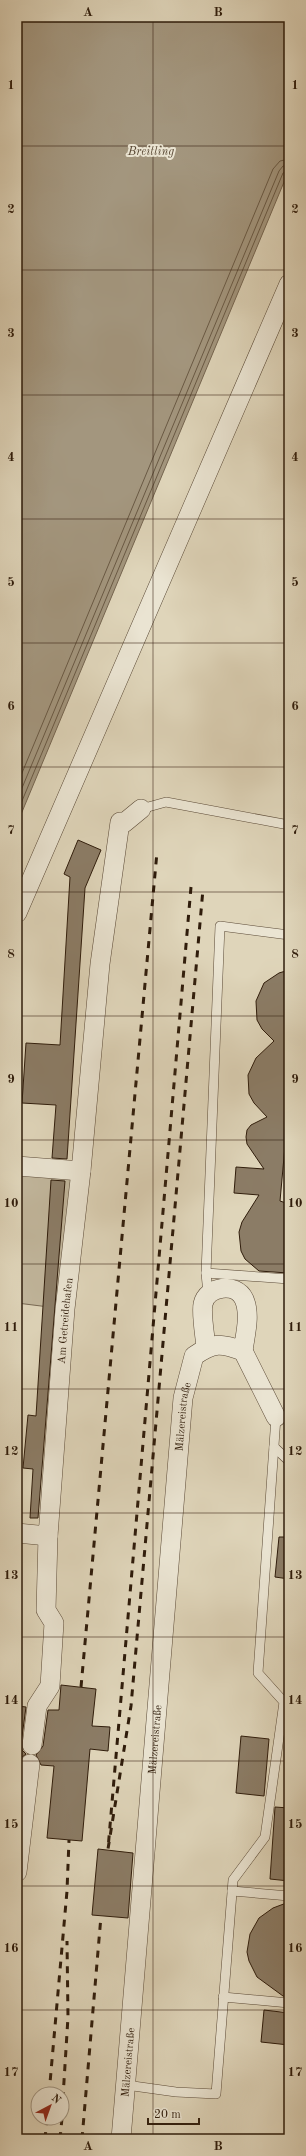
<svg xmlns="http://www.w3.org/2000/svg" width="306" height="2156" font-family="'Old Standard TT',serif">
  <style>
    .green { fill: #c1b69c; stroke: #786954 }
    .water { fill: #a3967e; stroke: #756550 }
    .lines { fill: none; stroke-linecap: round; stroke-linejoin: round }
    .shore { stroke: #695944; stroke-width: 1 }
    .building { fill: #8b7c66; stroke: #2f1c0b }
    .lane-casing { stroke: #5b4a37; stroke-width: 10 }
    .street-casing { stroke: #5b4a37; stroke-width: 20 }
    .lane { stroke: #eae4d2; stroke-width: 9 }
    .street { stroke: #eae4d2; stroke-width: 19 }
    .rail { stroke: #2f1c0b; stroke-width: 3; stroke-dasharray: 7 7; stroke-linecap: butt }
    .grid { fill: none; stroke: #2f1c0b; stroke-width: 1; stroke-opacity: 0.55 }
    .labels { text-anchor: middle; stroke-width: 4; stroke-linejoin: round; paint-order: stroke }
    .street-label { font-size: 11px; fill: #2f1c0b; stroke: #eae4d2 }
    .water-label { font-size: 12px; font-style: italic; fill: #584733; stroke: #eae4d2 }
    .neatline { fill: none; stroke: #2f1c0b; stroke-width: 1.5 }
    .grid-label { font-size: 13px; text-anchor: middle; font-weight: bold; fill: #2f1c0b }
  </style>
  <rect width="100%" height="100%" fill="#dfd5ba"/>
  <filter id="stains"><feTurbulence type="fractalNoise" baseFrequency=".005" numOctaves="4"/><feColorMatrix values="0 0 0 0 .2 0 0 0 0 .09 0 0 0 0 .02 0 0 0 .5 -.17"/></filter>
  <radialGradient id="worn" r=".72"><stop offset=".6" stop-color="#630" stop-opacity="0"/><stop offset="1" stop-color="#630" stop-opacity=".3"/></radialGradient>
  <path class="green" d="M17,1166L81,1171L65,1309L17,1303Z"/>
  <path class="water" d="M17,17H289V170L17,824Z"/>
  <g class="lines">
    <g class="shore">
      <path d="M17,785L273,169L280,161L289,159"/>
      <path d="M17,800L279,171L283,166L289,165"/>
      <path d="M17,813L283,173L289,170"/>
    </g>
  </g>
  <g class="building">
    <path d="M78,840L101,850L85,888L67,1159L52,1158L56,1105L22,1103L26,1043L60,1045L70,877L64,874Z"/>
    <path d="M289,970V1153L285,1146L280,1201L289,1204L288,1273L259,1271L245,1259L241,1251L239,1232L242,1222L259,1195L234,1193L236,1167L264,1169L247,1144L246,1137L247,1130L251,1125L267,1117L254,1103L249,1094L248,1075L256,1058L274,1041L262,1029L257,1020L256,1001L264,983L279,973Z"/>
    <path d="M51,1180L65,1181L38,1518H30L33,1469L23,1468L28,1415L36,1416Z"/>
    <path d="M279,1537H289V1579L275,1577Z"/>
    <path d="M61,1685L96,1689L92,1726L110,1727L108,1751L90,1749L82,1841L47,1838L54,1766L41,1765L36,1755L43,1746L48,1710H59Z"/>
    <path d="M18,1706L26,1707L21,1744L22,1750L26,1754L21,1758L19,1763H17Z"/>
    <path d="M241,1736L269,1739L264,1796L236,1793Z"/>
    <path d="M275,1807L289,1808V1881L270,1879Z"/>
    <path d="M98,1849L133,1853L128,1918L92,1915Z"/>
    <path d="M289,1902V1997L283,1996L257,1977L249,1961L247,1952L250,1934L259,1918L273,1908Z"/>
    <path d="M264,2010L289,2013V2045L261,2042Z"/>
  </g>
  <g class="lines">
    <defs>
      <g id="lane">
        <path d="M141,809L166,802L289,825"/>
        <path d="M206,1273L289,1279"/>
        <path d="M208,1294L206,1273L220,926L289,935"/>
        <path d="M274,1447L289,1461"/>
        <path d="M232,1891L289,1896"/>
        <path d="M223,1997L289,2003"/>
        <path d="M126,2085L176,2092L216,2094L233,1880L265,1837L284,1702L258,1673L276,1417"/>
      </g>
      <g id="street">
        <path d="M17,913L289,284"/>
        <path d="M17,1166L81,1171"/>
        <path d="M243,1351L276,1417"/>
        <path id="s1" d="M17,1533L48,1536L65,1309L81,1171L100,964L120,822L124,823L141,809"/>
        <path d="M32,1745L37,1706L50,1686L54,1623L46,1610L48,1536"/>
        <path d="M17,1872L30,1764"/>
        <path id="s2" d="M121,2139L183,1398L194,1356C214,1342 221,1343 243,1351C245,1335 251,1315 244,1299C236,1282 207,1286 203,1304C201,1314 205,1336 206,1347"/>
      </g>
    </defs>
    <use href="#lane" class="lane-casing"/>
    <use href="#street" class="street-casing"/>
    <use href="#lane" class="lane"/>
    <use href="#street" class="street"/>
    <g class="rail">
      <path d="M191,887L108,1849L131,1706L203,889"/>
      <path d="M81,1687L157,852"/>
      <path d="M49,2094L67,1891L69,1840"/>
      <path d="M62,2113L68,2017L67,1941"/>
      <path d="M45,2139L47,2118"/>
      <path d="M60,2139L62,2118"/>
      <path d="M82,2139L101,1916"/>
    </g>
  </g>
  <path class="grid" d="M153,17V2139M17,146H289M17,270H289M17,395H289M17,519H289M17,643H289M17,767H289M17,892H289M17,1016H289M17,1140H289M17,1264H289M17,1389H289M17,1513H289M17,1637H289M17,1761H289M17,1886H289M17,2010H289"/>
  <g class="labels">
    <g class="street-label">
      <text dy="4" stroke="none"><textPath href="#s1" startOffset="247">Am Getreidehafen</textPath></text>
      <text dy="4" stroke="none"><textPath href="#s2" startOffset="725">Mälzereistraße</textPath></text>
      <text dy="4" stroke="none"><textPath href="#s2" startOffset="401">Mälzereistraße</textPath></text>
      <text dy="4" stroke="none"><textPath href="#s2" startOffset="77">Mälzereistraße</textPath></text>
    </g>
    <g class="water-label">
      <text x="151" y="155">Breitling</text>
    </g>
  </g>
  <rect width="306" height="2156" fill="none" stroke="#dfd5ba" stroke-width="44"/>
  <g transform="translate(50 2106) rotate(41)"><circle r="19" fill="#eae4d2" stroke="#9f9482"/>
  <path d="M0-3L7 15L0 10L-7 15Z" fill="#8f2418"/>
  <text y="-6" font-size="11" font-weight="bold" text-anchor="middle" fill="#2f1c0b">N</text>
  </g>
  <path d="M148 2118v6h51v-6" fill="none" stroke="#2f1c0b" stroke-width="2"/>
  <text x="154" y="2118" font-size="12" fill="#2f1c0b" stroke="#eae4d2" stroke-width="3" paint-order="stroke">20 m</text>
  <rect x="22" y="22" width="262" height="2112" class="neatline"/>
  <g class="grid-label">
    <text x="88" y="16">A</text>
    <text x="218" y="16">B</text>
    <text x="11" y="89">1</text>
    <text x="295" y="89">1</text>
    <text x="11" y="213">2</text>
    <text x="295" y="213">2</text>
    <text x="11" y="337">3</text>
    <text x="295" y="337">3</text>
    <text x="11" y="461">4</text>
    <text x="295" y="461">4</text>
    <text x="11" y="586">5</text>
    <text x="295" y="586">5</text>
    <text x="11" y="710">6</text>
    <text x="295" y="710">6</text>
    <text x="11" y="834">7</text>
    <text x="295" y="834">7</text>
    <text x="11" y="958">8</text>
    <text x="295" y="958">8</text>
    <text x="11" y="1083">9</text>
    <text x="295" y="1083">9</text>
    <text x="11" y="1207">10</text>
    <text x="295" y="1207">10</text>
    <text x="11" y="1331">11</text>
    <text x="295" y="1331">11</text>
    <text x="11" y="1455">12</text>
    <text x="295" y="1455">12</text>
    <text x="11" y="1579">13</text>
    <text x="295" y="1579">13</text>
    <text x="11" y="1704">14</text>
    <text x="295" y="1704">14</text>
    <text x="11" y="1828">15</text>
    <text x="295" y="1828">15</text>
    <text x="11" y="1952">16</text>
    <text x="295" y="1952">16</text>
    <text x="11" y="2076">17</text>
    <text x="295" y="2076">17</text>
    <text x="88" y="2150">A</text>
    <text x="218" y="2150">B</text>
  </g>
  <rect width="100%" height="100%" filter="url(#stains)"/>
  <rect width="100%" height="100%" fill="url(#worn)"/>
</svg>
